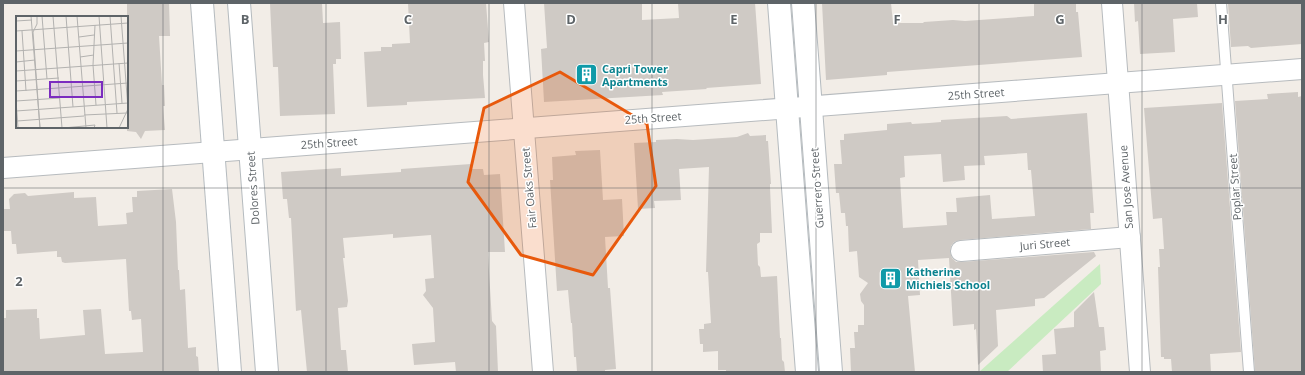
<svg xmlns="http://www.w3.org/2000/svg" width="1305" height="375" font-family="'Open Sans',sans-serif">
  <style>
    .green { fill: #c9ebc1 }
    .building { fill: #cfcac5; fill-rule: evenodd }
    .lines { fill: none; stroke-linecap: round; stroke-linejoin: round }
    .service-casing { stroke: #b7bbbe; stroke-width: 12 }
    .minor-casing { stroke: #b7bbbe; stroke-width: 22 }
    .secondary-casing { stroke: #b5bbbf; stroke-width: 24 }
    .service { stroke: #fff; stroke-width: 10 }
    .minor { stroke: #fff; stroke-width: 20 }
    .secondary { stroke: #fff; stroke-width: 22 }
    .marked { fill: #e8590c; fill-opacity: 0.2; stroke: #e8590c; stroke-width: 3; stroke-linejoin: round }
    .grid { fill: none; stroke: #5e6468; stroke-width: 1; stroke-opacity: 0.55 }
    .labels { text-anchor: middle; stroke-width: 3; stroke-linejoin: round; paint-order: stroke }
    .culture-label { font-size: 11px; font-weight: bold; fill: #0d838f; stroke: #fff; text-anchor: start }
    .street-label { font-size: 11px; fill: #5e6468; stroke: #fff }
    .inset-road { fill: none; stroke: #b3b2b0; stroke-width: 1 }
    .view { fill: #7b2cbf; fill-opacity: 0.15; stroke: #7b2cbf; stroke-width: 2 }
    .inset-edge { fill: none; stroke: #5e6468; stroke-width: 2 }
    .grid-label { font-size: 13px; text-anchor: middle; font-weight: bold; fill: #5e6468; stroke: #fff; stroke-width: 3; stroke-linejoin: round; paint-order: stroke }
  </style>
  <rect width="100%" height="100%" fill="#f2ede7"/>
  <path class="green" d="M1100,264L1101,284L1007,372H979Z"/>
  <g class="building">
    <path d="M127,3H169L170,36H159L162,85H164L165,106H163L165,130L145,131L141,139L136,132L127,131Z"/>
    <path d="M270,3H322L323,23L340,22L341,59H336V64H333L335,114L280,116L278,67H273Z"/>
    <path d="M408,3H486L489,42L484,43L485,61H483V75L485,98L407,102V105L367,107L364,52L381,51V47H392V44L410,43Z"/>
    <path d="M544,3H642V20L679,18L678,3H755L761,84L706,88L707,89L662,92L663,95L544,102L541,49L547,48Z"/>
    <path d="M822,3H891L893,23H923L924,22L953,20L965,21L1034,16V3H1076V12H1078L1082,57L887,72V75L826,80Z"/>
    <path d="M1134,3H1197L1198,17L1173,19L1175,52L1140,54L1138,21L1135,22Z"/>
    <path d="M1228,3H1302V44L1251,48L1248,46L1231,47Z"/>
    <path d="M1298,92V97L1302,96V372H1255L1235,101L1268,99L1267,94Z"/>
    <path d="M1222,103L1241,352L1210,354L1211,372H1172L1171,359H1164V357H1161L1158,267H1160L1159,249H1164L1162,218L1153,219L1144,108Z"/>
    <path d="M1087,113L1094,213H1090L1091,229L960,240L954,242L951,246L950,252L952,258L956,262H962L1094,252L1096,256L1044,298L1035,299V306L996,310L998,346L978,365L976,329L974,330V324L953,326L949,258L918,260L920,295L908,296L915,372H851L850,348H855L854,332H858V325H864V305L861,301L860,294L868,283L859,277L857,251L849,252L848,226H846L845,213H841L839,193H836L834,164H842L840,140H844V134L887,130V124L911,122L912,124L929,123L941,122V120L1007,116L1011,119ZM1027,153L1028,170H1031L1035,216L992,219L990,195L956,198L957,212H946L947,225L903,228L900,178L905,177L904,156L941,154L943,182L965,180L964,166L985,165L984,156Z"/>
    <path d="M748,133L750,136L766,135V141H768L771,184H770V187L772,233H760V242L757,244L758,265L760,267L761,277L777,276L780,338H781L782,360L784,362L785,372H726V370H718V351L703,352V344H700L699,329H704V324L711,323L708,272H706L709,167L679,169L681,200L654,201L655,208L638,209L634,143L656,142V140L677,139L693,140L737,137Z"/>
    <path d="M600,150L603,200L622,199L624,236L605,237L608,288H610L616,369L605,370V372H577L576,357H574L572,323H571L568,290L557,291L550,180H553L552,157L576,155L575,151Z"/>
    <path d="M471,164V169H483L484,175L500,174L505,252H488V255L492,321L496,326L498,372H456L455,362L414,365L412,344L435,342L433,308L423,295L426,291L425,279L434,278L431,235L393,238V234L343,238L345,258H343L348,301L347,307L338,308L341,350H346L348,372H307L301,310L296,311L291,218H289L287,199H283L281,172L341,168V176L401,172V169Z"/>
    <path d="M172,189L176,222L178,270H179L180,290L185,289L188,348L196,347V356L198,357L199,372H3V318H6V310L37,309V318H39L40,339L85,335L83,310L101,309L105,354L143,352L141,319L132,320L131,311H129L126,259L65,263L62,262L61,257H57V251L17,254L16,244H12L11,231H3V209H10L9,199L14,194L25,193L28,196L74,192V198L96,197L98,226L127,224L126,213L133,212L132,197H137V191Z"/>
    <path d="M1094,292L1099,327H1104L1106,350L1100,351L1101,372H1043L1042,355L1056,354L1054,329L1074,327V312Z"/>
  </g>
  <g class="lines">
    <defs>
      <path id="service" d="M1221,3L1249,372"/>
      <g id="minor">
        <path d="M514,3L543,372"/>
        <path d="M1112,3L1140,372"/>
        <path d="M3,168L1302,69"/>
        <path d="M961,251L1130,237"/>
      </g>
      <g id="secondary">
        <path d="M202,3L230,372"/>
        <path d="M239,3L267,372"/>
        <path d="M779,3L807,372"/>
        <path d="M803,3L831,372"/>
      </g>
    </defs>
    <use href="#service" class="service-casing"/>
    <use href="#minor" class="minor-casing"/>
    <use href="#secondary" class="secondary-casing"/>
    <use href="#service" class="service"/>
    <use href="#minor" class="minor"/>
    <use href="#secondary" class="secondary"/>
  </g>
  <path class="marked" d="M560,72L647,124L656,186L593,275L521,255L468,182L484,108Z"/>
  <path class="grid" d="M163,3V372M326,3V372M489,3V372M652,3V372M816,3V372M979,3V372M1142,3V372M3,188H1302"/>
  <defs>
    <symbol id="building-square" viewBox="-11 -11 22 22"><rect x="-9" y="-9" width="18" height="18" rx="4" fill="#0f9aa8" stroke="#fff"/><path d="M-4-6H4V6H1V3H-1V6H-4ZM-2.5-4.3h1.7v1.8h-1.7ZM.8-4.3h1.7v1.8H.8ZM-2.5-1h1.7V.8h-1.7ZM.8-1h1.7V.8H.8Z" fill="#fff"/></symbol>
  </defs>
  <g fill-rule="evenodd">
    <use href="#building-square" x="574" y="62" width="25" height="25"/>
    <use href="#building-square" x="878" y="266" width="25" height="25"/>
  </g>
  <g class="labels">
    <g class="culture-label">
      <text x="602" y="73">Capri Tower<tspan x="602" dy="13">Apartments</tspan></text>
      <text x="906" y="276">Katherine<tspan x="906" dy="13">Michiels School</tspan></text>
    </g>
    <g class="street-label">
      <text transform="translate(976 94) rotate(-4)" y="4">25th Street</text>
      <text transform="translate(653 118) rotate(-4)" y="4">25th Street</text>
      <text transform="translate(329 143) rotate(-4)" y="4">25th Street</text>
      <text transform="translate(1126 187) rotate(-94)" y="4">San Jose Avenue</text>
      <text transform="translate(1235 187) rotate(-94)" y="4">Poplar Street</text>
      <text transform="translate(253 188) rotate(-94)" y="4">Dolores Street</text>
      <text transform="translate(529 188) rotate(-95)" y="4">Fair Oaks Street</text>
      <text transform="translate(817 188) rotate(-94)" y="4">Guerrero Street</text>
      <text transform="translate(1045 244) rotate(-5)" y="4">Juri Street</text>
    </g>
  </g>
  <g transform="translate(16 16)">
    <rect width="112" height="112" fill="#f2ede7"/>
    <path class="inset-road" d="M15,0L24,112M21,0V8L17,16L24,112M26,0L31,63M37,0L46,112M50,0L57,91M61,0L70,112M83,0L91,112M94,0L101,97M0,5L16,4M79,9L77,49L80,89M0,15L112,7M6,15L10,75M63,21L78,19M0,35L112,27M64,41L78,39M0,46L19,44M103,47L106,87M0,55L112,47M0,65L43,62M0,75L112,67M0,95L112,87M68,99L111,97M1,105L68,100M2,112L0,85L44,82M47,112L79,109L78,112M103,112L112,93L105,0"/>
    <path class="view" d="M34,66H86V81H34Z"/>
    <rect width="112" height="112" class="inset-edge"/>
  </g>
  <g class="grid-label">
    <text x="245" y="24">B</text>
    <text x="408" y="24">C</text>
    <text x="571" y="24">D</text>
    <text x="734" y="24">E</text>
    <text x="897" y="24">F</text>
    <text x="1060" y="24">G</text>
    <text x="1223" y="24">H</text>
    <text x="19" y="286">2</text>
  </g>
  <rect width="1305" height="375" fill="none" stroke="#5e6468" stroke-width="8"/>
</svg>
